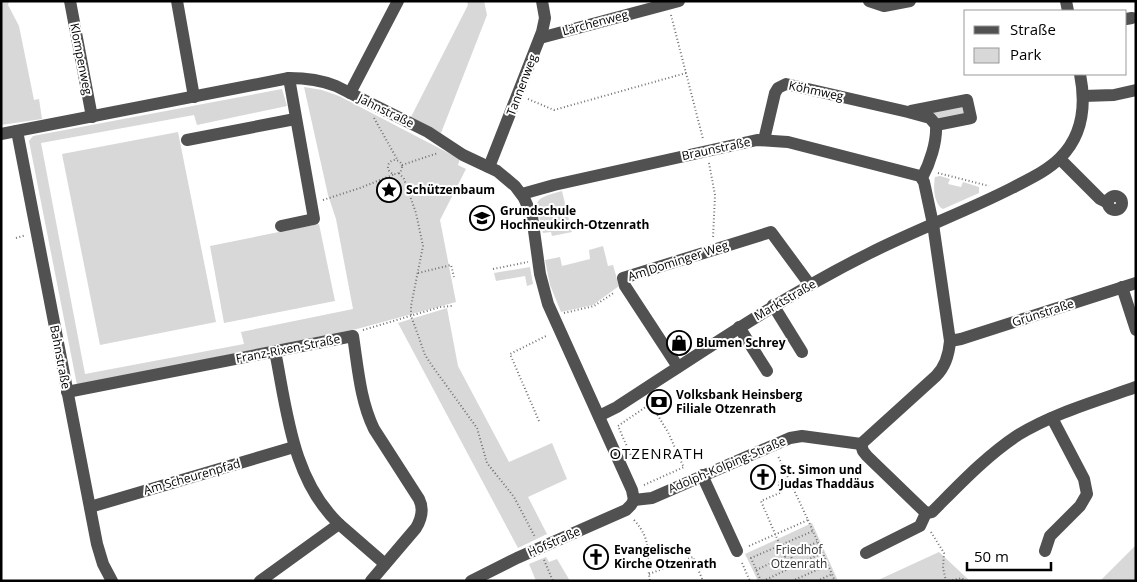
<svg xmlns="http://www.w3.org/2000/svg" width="1137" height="582" font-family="'Open Sans',sans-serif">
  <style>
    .green { fill: #d8d8d8 }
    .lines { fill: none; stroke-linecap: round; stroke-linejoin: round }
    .path { stroke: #737373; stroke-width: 2; stroke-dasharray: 1 2.5; stroke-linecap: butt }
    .minor { stroke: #515151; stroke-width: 12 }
    .labels { text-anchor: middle; stroke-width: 4; stroke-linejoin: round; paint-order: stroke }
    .street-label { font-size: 12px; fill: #000; stroke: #fff }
    .poi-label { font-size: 12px; font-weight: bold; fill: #000; stroke: #fff; text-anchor: start }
    .park-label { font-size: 12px; fill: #2f2f2f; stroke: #fff }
    .quarter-label { font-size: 15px; letter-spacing: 1px; fill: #000; stroke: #fff }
  </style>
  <rect width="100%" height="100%" fill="#fff"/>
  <g class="green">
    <path d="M1,1H9L8,5L19,26L34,100L39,99L42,119L1,125Z"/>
    <path d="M467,1H484L487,15L441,133L411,117L468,5Z"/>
    <path d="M304,87L322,90L339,96L460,159L458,165L466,169L440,220L456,302L357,329L77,385L29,141L33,136L282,89L287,106L197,125L194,115L41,143L85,374L244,344L241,332L353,309L336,219L328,195Z"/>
    <path d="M962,104L967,113L938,120L926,111Z"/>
    <path d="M178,132L216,322L100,345L62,154Z"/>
    <path d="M940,176L950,179L948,184L961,187L963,182L979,187V193L943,209C934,204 933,188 935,177Z"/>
    <path d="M562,191L572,232L552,236L551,232L543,233C538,203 526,200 562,191Z"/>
    <path d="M319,224L335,301L224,323L210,246Z"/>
    <path d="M603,246L608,266L613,265L619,286L593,305L561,312L550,285L545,260L560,257L562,266L590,259L589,250Z"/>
    <path d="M530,267L533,284L527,286L525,276L496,281L494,273Z"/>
    <path d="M447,308L458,366L509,462L552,443L567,479L528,497L547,534L518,548L398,323Z"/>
    <path d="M812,523L838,581H758L745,554Z"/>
    <path d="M1136,546V581H1100L1134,547Z"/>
    <path d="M939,552L970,581H876Z"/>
    <path d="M546,557L549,562L557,559L570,581H536L529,564Z"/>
  </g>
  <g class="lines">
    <g class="path">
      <path d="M671,15L703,139"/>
      <path d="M528,99L554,110L686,73"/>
      <path d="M374,118L397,159"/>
      <circle cx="395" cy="167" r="7"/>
      <path d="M709,163L715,195L713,238"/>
      <path d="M402,165L438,153"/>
      <path d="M399,173L404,179L416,213L423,246L411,306V316L418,335L425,355L433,367L477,428L487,463L514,497L535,537"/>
      <path d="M938,173L989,186"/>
      <path d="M323,200L360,188L395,174"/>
      <path d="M16,238L26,235"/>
      <path d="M493,269L528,262"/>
      <path d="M418,273L451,265L454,277"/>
      <path d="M564,313L594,306L615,292"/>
      <path d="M363,330L440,307L452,306"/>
      <path d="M650,403L668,432L684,468"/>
      <path d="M539,421L510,354L548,335"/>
      <path d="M632,458L618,426L650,404"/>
      <path d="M644,485L684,467"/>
      <path d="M634,520C654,542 645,555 650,581"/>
      <path d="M808,520L835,581"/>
      <path d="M931,532L944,553L943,568L946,581"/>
      <path d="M749,546L808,520L778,456"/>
      <path d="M790,554L795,566"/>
      <path d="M785,557L761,501L782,492L778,483L788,479"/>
      <path d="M544,560L553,581"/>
      <path d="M742,563L750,581"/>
      <path d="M756,570L817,542"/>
      <path d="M649,574L693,557L703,581"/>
      <path d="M761,581L751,558L813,531"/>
      <path d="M763,581L822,553"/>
      <path d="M792,581L828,565"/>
      <path d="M817,581L832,574"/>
      <path d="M949,581L962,578L964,581"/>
    </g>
    <g class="minor">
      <path d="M70,1L92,117"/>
      <path d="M177,1L194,97"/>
      <path d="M869,1L884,6L910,1"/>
      <path d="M1066,1L1068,11"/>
      <path d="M1126,19L1132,18"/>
      <path d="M540,38L679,1"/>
      <path d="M350,93L398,1"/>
      <path d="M1083,96L1114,95L1136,90"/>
      <path d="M911,111L967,100L971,118L936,125"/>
      <path d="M17,131L97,544L103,564L112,581"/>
      <path d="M1,134L289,78C306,78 321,80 336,86L428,132L463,155L497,171L515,186L524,198L532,216L540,274L548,304L632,490L634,500"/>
      <path d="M187,140L295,119"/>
      <path d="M764,140L775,93L778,88L786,84L908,112L930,118L936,125C937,142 930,163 922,178"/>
      <path d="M1060,159L1100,199L1108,203"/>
      <path d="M489,167L542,32L545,18L542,1"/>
      <path d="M522,194L554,185L757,140L788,142L920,176L924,182L933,224L950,341C949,354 946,366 936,376L861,444"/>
      <circle cx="1115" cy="203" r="7"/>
      <path d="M281,226L314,219L289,78"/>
      <path d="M1122,287L1136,330"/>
      <path d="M773,305L802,352"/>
      <path d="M739,327L767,371"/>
      <path d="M950,341L961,339L1136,283"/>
      <path d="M275,351C287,411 292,479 339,524"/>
      <path d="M678,367L625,286L623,278L771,232L810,285"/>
      <path d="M67,392L353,336C358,368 360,400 374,429L419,499C424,509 422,518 416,528L371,581"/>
      <path d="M599,416L617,407C699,354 780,298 868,254C915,230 965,212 1012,188C1029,179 1047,171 1060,158C1083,135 1086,104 1080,74"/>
      <path d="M861,444L863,451L867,456L926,513"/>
      <path d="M702,475L737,551"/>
      <path d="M634,500L652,498L790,438L802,436L861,444"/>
      <path d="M90,507L294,447"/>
      <path d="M926,513L932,512C959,485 986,456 1018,435C1054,413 1097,401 1136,387"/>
      <path d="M1045,551L1050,536L1080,506L1087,494L1084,479L1052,418"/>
      <path d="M866,553L920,526L926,513"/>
      <path d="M260,581L339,524L385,564"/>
      <path d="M471,581L517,558L626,510L631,505L634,500"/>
    </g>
  </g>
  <defs>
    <symbol id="sight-ring" viewBox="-11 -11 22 22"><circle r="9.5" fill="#fff" stroke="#000" stroke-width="1.5"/><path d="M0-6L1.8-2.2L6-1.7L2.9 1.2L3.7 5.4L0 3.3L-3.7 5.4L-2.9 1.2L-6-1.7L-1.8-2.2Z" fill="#000"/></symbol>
    <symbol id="school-ring" viewBox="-11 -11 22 22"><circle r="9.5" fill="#fff" stroke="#000" stroke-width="1.5"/><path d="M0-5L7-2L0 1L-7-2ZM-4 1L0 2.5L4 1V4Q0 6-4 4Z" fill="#000"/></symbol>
    <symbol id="shop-ring" viewBox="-11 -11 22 22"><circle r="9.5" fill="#fff" stroke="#000" stroke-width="1.5"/><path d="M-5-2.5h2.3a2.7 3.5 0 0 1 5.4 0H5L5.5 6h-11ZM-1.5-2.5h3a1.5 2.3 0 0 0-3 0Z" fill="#000"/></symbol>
    <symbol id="bank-ring" viewBox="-11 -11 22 22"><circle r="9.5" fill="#fff" stroke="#000" stroke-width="1.5"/><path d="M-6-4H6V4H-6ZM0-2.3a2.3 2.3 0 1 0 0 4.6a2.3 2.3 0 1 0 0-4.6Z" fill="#000"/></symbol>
    <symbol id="church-ring" viewBox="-11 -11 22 22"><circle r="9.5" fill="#fff" stroke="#000" stroke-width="1.5"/><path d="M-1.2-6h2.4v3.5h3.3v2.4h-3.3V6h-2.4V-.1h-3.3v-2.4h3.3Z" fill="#000"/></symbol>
  </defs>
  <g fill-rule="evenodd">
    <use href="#sight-ring" x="375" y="176" width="28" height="28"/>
    <use href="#school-ring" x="468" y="204" width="28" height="28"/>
    <use href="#shop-ring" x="665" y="329" width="28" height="28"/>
    <use href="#bank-ring" x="645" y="388" width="28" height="28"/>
    <use href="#church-ring" x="749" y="463" width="28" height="28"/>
    <use href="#church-ring" x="582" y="543" width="28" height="28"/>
  </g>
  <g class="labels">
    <g class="street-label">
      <text transform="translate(595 23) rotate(-15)" y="4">Lärchenweg</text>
      <text transform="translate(81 59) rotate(79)" y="4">Klompenweg</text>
      <text transform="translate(522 85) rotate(-69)" y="4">Tannenweg</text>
      <text transform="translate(816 91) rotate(12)" y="4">Köhmweg</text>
      <text transform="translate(386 111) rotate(26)" y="4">Jahnstraße</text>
      <text transform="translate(716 149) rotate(-12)" y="4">Braunstraße</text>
      <text transform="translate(678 261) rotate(-18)" y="4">Am Dominger Weg</text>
      <text transform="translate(785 300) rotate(-30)" y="4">Marktstraße</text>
      <text transform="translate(1043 313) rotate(-18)" y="4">Grünstraße</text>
      <text transform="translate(288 349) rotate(-11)" y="4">Franz-Rixen-Straße</text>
      <text transform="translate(60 357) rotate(79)" y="4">Bahnstraße</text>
      <text transform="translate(727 465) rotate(-23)" y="4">Adolph-Kolping-Straße</text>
      <text transform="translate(192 477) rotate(-16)" y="4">Am Scheurenpfad</text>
      <text transform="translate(554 542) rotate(-24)" y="4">Hofstraße</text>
    </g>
    <g class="poi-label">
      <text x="406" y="194">Schützenbaum</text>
      <text x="500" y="215">Grundschule<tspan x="500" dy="14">Hochneukirch-Otzenrath</tspan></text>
      <text x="696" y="347">Blumen Schrey</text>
      <text x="676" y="399">Volksbank Heinsberg<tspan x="676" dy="14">Filiale Otzenrath</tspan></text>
      <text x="780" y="474">St. Simon und<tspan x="780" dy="14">Judas Thaddäus</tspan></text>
      <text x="614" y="554">Evangelische<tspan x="614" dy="14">Kirche Otzenrath</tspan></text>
    </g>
    <g class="park-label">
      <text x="799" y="554">Friedhof<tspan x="799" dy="14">Otzenrath</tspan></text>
    </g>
    <g class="quarter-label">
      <text x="657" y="459">OTZENRATH</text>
    </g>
  </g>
  <rect width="1137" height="582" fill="none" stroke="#000000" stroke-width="5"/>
  <rect x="964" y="10" width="162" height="65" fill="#ffffff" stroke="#999999"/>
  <rect x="974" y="26" width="25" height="8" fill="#515151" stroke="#999999"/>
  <text x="1010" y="35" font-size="15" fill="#000000">Straße</text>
  <rect x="974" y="48" width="25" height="15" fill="#d8d8d8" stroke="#999999"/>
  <text x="1010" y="60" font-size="15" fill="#000000">Park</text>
  <path d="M967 562v8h84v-8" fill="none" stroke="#000000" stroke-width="2.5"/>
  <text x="974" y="562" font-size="15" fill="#000000" stroke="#ffffff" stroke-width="4" paint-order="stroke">50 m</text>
</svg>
